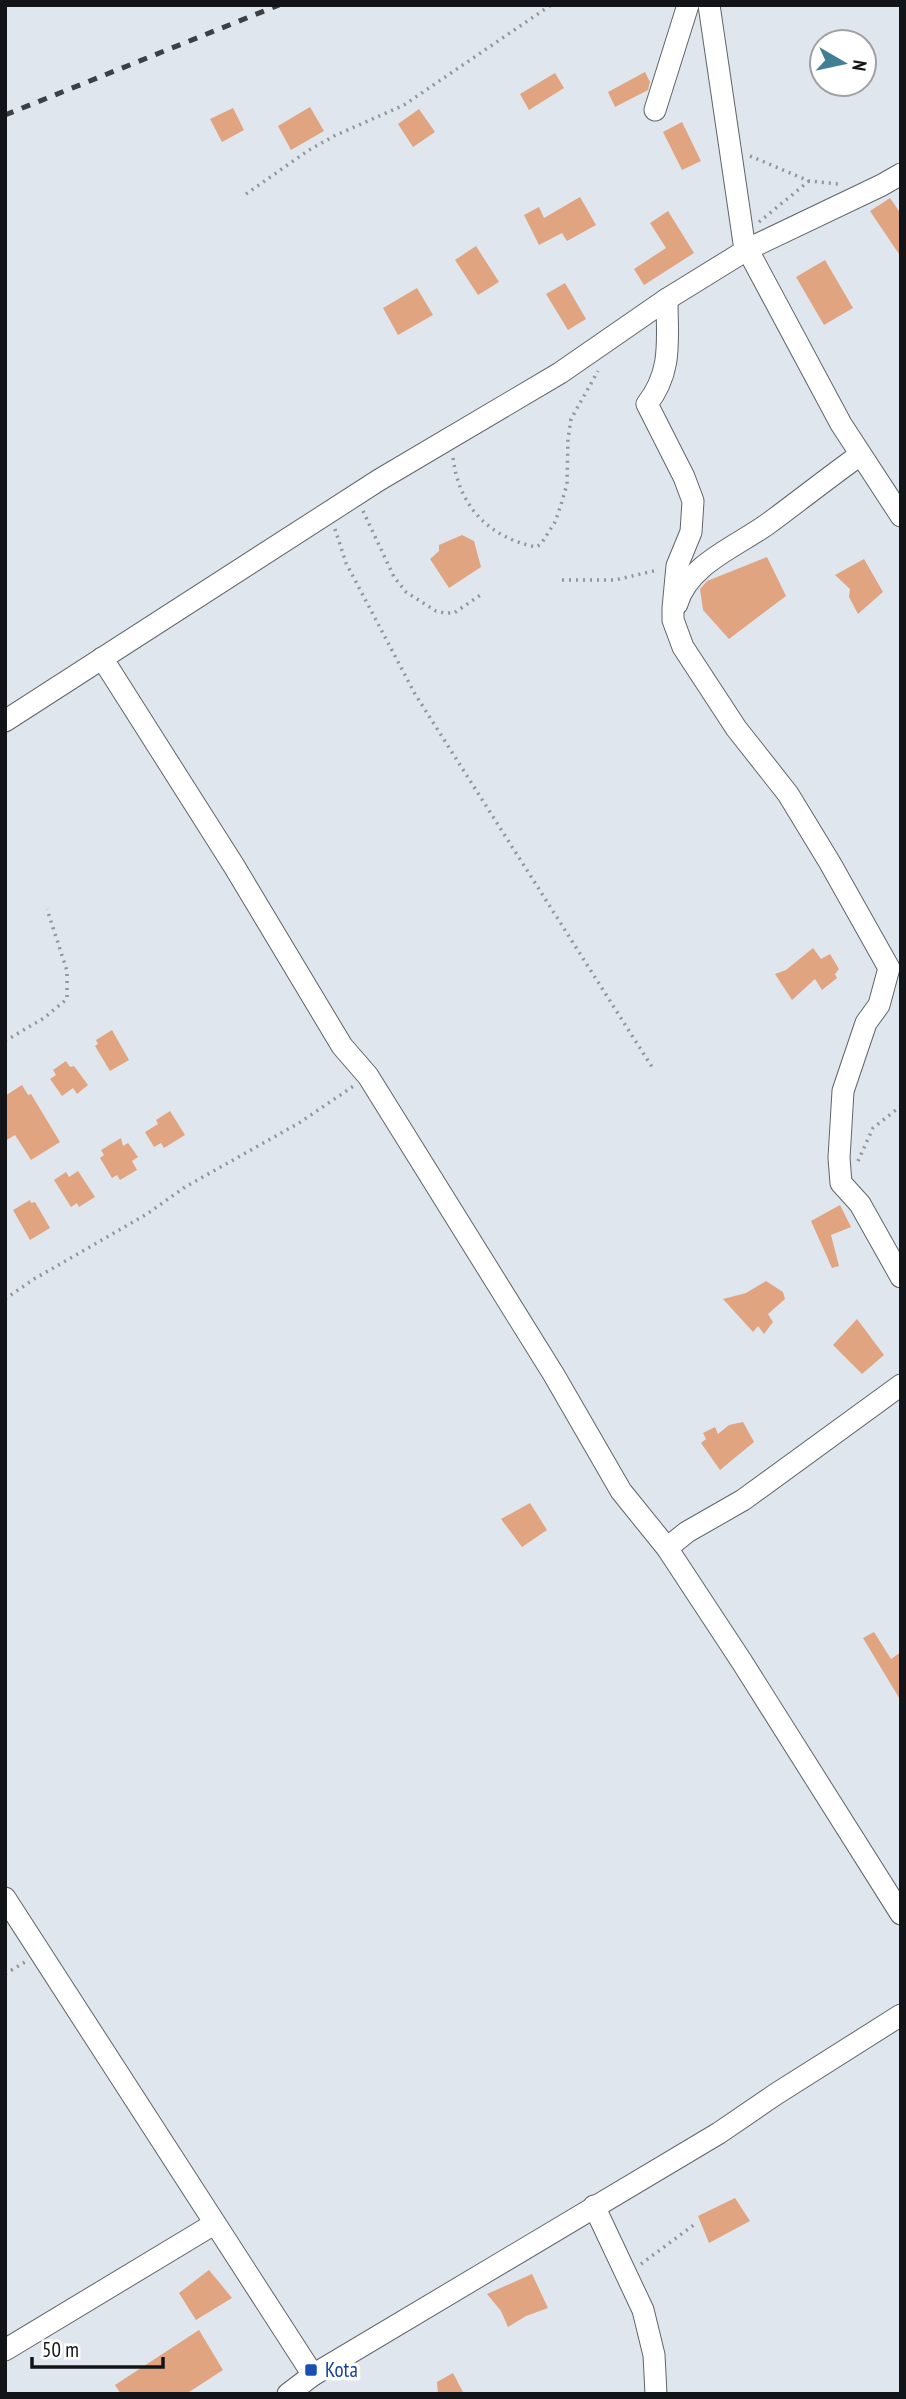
<svg xmlns="http://www.w3.org/2000/svg" width="906" height="2399" font-family="'PT Sans Narrow',sans-serif">
  <style>
    .building { fill: #e1a480 }
    .lines { fill: none; stroke-linecap: round; stroke-linejoin: round }
    .street-casing { stroke: #60656b; stroke-width: 23 }
    .path { stroke: #91959b; stroke-width: 3.5; stroke-dasharray: 2 5; stroke-linecap: butt }
    .street { stroke: #fff; stroke-width: 21 }
    .rail { stroke: #3c3f43; stroke-width: 5; stroke-dasharray: 9 9; stroke-linecap: butt }
    .transit-dot { fill: #1a4fb4; stroke: #fff; stroke-width: 2.5 }
    .labels { text-anchor: middle; stroke-width: 7; stroke-linejoin: round; paint-order: stroke }
    .transit-label { font-size: 21px; fill: #164399; stroke: #fff; text-anchor: start }
  </style>
  <rect width="100%" height="100%" fill="#e0e6ed"/>
  <g class="building">
    <path d="M645,72L650,82L648,90L615,107L608,92Z"/>
    <path d="M555,73L564,88L529,110L520,94Z"/>
    <path d="M310,107L324,131L291,150L278,126Z"/>
    <path d="M233,108L244,130L222,142L210,119Z"/>
    <path d="M419,109L435,132L413,147L398,124Z"/>
    <path d="M682,122L701,161L682,170L663,132Z"/>
    <path d="M580,197L596,225L567,241L562,233L539,245L524,215L539,207L544,218Z"/>
    <path d="M890,198L901,214V257L870,211Z"/>
    <path d="M668,211L694,253L644,285L634,269L666,248L650,223Z"/>
    <path d="M476,246L499,282L478,295L455,260Z"/>
    <path d="M825,260L853,308L824,325L796,277Z"/>
    <path d="M565,283L586,319L568,330L546,294Z"/>
    <path d="M417,288L433,315L398,335L383,308Z"/>
    <path d="M462,535L474,541L481,567L449,588L430,559L439,551V545Z"/>
    <path d="M767,557L786,596L729,639L703,610L700,589L707,581Z"/>
    <path d="M864,559L883,592L858,614L849,597L850,589L835,575Z"/>
    <path d="M813,948L821,959L830,954L839,969L835,974L837,978L822,990L815,979L792,1000L775,974L786,970Z"/>
    <path d="M112,1030L129,1060L110,1071L95,1046L98,1044L96,1040Z"/>
    <path d="M66,1061L70,1067L74,1066L88,1085L77,1094L73,1088L62,1096L50,1079L56,1075L53,1070Z"/>
    <path d="M22,1085L28,1095L31,1094L60,1142L31,1160L15,1135L5,1141V1096Z"/>
    <path d="M170,1111L185,1135L164,1148L161,1143L154,1147L145,1132L158,1124L156,1120Z"/>
    <path d="M121,1138L123,1146L128,1143L138,1157L132,1161L137,1170L120,1180L117,1175L112,1178L100,1158L104,1155L101,1150Z"/>
    <path d="M78,1171L95,1197L79,1207L77,1203L71,1207L54,1180L66,1172L69,1177Z"/>
    <path d="M30,1200L31,1203L35,1202L50,1228L30,1240L13,1210Z"/>
    <path d="M840,1205L851,1227L831,1235L839,1266L832,1268L811,1221Z"/>
    <path d="M766,1281L783,1292L785,1299L768,1314L773,1322L764,1334L758,1326L753,1332L723,1299L746,1293Z"/>
    <path d="M857,1319L884,1355L862,1374L833,1345Z"/>
    <path d="M743,1422L754,1442L720,1470L701,1443L706,1439L703,1433L715,1427L718,1434L729,1425Z"/>
    <path d="M530,1503L547,1530L522,1547L501,1519Z"/>
    <path d="M874,1632L891,1659L901,1652V1701L863,1638Z"/>
    <path d="M735,2198L750,2221L709,2243L698,2216Z"/>
    <path d="M209,2270L232,2298L196,2320L179,2293Z"/>
    <path d="M532,2274L548,2308L526,2316L508,2327L501,2311L487,2294Z"/>
    <path d="M199,2330L223,2370L186,2394H121L115,2385Z"/>
    <path d="M453,2373L464,2394H438L437,2382Z"/>
  </g>
  <g class="lines">
    <defs>
      <g id="street">
        <path d="M709,5L744,243L841,424L901,516"/>
        <path d="M655,110L688,5"/>
        <path d="M667,299C667,339 673,371 647,404L684,477L693,501L691,532L677,566L673,608V620L683,647L736,728L788,794L830,863L889,968L879,1005L866,1023L843,1091L839,1158L841,1183L860,1204L901,1277"/>
        <path d="M677,604C688,564 738,546 769,523C799,501 829,477 860,455"/>
        <path d="M102,658L234,866L342,1046L368,1076L554,1375L621,1491L667,1548L742,1662L901,1914"/>
        <path d="M5,721L379,480L560,373L667,299L748,249L882,185L901,174"/>
        <path d="M667,1548L687,1532L743,1500L901,1385"/>
        <path d="M5,1898L313,2375"/>
        <path d="M594,2206L643,2310L654,2355L656,2394"/>
        <path d="M5,2350L214,2224"/>
        <path d="M288,2394L313,2375L719,2133L776,2094L901,2015"/>
      </g>
    </defs>
    <use href="#street" class="street-casing"/>
    <g class="path">
      <path d="M750,156L809,181L838,184"/>
      <path d="M246,194L309,150L334,136L404,105L551,5"/>
      <path d="M759,222L809,181"/>
      <path d="M453,458C459,506 488,537 536,547L541,544L555,522L561,505L567,484L568,439L571,419L598,371"/>
      <path d="M363,511L394,577L406,592L436,611L445,613H454L482,594"/>
      <path d="M335,529L346,563L415,694L652,1067"/>
      <path d="M562,580H615L658,570"/>
      <path d="M5,1041L44,1018L67,999V971L47,909"/>
      <path d="M858,1161L873,1128L901,1106"/>
      <path d="M5,1299L34,1279L147,1214L185,1187L299,1123L355,1085"/>
      <path d="M5,1974L25,1962"/>
      <path d="M641,2264L695,2224"/>
    </g>
    <use href="#street" class="street"/>
    <path class="rail" d="M5,115L279,5"/>
  </g>
  <rect class="transit-dot" x="304" y="2363" width="14" height="14" rx="3.5"/>
  <g class="labels">
    <g class="transit-label">
      <text x="325" y="2377">Kota</text>
    </g>
  </g>
  <rect width="906" height="2399" fill="none" stroke="#121417" stroke-width="14"/>
  <g transform="translate(843 63) rotate(99)"><circle r="33" fill="#ffffff" stroke="#a0a1a2" stroke-width="2"/>
  <path d="M0-5L12 26L0 18L-12 26Z" fill="#417f95"/>
  <text y="-10" font-size="19" font-weight="bold" text-anchor="middle" fill="#121417">N</text>
  </g>
  <path d="M32 2357v10h131v-10" fill="none" stroke="#121417" stroke-width="3.5"/>
  <text x="42" y="2357" font-size="21" fill="#121417" stroke="#ffffff" stroke-width="5" paint-order="stroke">50 m</text>
</svg>
